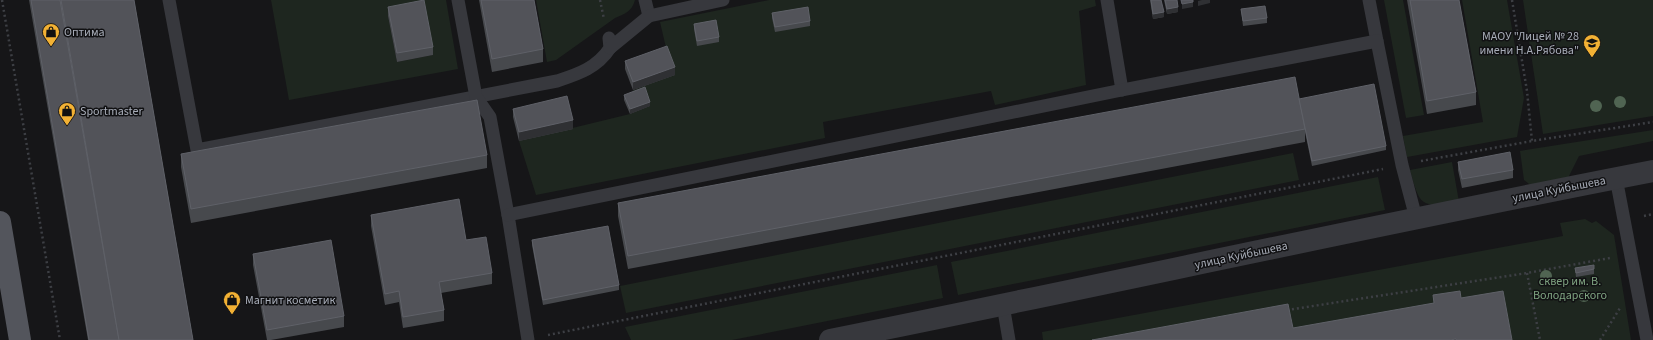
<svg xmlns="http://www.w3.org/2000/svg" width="1653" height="340" font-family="'Source Sans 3',sans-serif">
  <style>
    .green { fill: #1e261f; fill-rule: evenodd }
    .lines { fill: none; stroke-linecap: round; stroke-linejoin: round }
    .path { stroke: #3d3f44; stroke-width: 2.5; stroke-dasharray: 2 3; stroke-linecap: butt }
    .lane { stroke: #37383d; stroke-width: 13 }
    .street { stroke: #37383d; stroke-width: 22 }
    .primary { stroke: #53555c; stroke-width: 22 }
    .tree { fill: #506452 }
    .wall { fill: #47494d }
    .shaded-wall { fill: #2f3033 }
    .building { fill: #525359; stroke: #5f6168 }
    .labels { text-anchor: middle; stroke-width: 3; stroke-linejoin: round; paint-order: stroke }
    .poi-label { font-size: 12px; fill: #a8adb8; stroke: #111113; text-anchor: start }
    .street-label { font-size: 12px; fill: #a8adb8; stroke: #111113 }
    .park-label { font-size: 12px; fill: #7fa381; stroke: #111113 }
  </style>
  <rect width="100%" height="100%" fill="#161618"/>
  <g class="green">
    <path d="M271,0H446L458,69L289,100ZM388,16L433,55L397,62Z"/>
    <path d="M536,0H635C632,11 625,14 615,18L556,60L547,62Z"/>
    <path d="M769,0H1095L1096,6L1079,11L1086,85L995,105L991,91L823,122L825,138L536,195L519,141L630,114L650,106L635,96L633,90L674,75L667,52L660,22Z"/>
    <path d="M1384,0H1403L1424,115L1406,118Z"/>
    <path d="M1462,0H1507L1524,98L1517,137L1407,157L1403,136L1483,122Z"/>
    <path d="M1523,0H1653V116L1543,134Z"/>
    <path d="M1653,130V141L1579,156L1567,180L1533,187L1524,180L1520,151Z"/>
    <path d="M1293,153L1299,180L626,313L620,286Z"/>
    <path d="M1452,162L1459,202C1421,208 1420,207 1410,170Z"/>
    <path d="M1378,177L1385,210L958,295L951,262Z"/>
    <path d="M1585,219L1592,223L1596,221L1614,235L1631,340H1512L1504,300L1295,339L1291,315L1156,340H1043L1042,332L1563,236L1560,223Z"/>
    <path d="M937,265L943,298L732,340H631L625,327Z"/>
  </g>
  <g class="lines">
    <g class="path">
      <path d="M2,0L60,340"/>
      <path d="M600,0L604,19"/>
      <path d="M1512,0L1527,91L1532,141"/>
      <path d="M1421,161L1532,141L1653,122"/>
      <path d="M1644,216L1653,214"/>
      <path d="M1527,273L1540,340"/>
      <path d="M1287,310L1527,273L1610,258"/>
      <path d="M548,335L1383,169"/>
      <path d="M1600,340L1620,308"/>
    </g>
    <g class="lane">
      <path d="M169,0L197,150L557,81C578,74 597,68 610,48L609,38"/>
      <path d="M458,0L476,97L490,117L508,215L528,340"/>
      <path d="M645,0L649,16"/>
      <path d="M1107,0L1122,90"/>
      <path d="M1369,0L1377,41"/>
      <path d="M610,48L649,16L723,0"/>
      <path d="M1616,178L1647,340"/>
      <path d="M508,215L1122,90L1377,41L1402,165L1416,218"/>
      <path d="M1003,305L1009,340"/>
    </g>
    <path class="street" d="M830,340C1104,285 1378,224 1653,171"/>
    <path class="primary" d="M0,222L20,340"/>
  </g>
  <g class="tree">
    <circle cx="1620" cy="102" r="6"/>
    <circle cx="1596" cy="106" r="6"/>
    <circle cx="1546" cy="276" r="6"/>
    <circle cx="1584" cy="296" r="6"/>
  </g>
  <g class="wall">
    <path d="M29,0H134L193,340H88Z"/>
    <path d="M479,0H534L543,49V62L492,72Z"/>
    <path d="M1150,0H1161L1164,17L1153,19Z"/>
    <path d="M1164,0H1177L1178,12L1167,14Z"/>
    <path d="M1407,0H1459L1476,92V105L1427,114Z"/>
    <path d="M388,7L433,47V55L397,62L388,16Z"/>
    <path d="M1241,9L1267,18V23L1243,26Z"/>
    <path d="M772,13L810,21V26L775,32L772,18Z"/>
    <path d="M694,24L719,37V42L697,46L694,29Z"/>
    <path d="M625,61L675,75L633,90L625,69Z"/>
    <path d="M624,95L650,106L630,114L624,100Z"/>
    <path d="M1299,99L1386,146V150L1312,166L1305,132V142L628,269L618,216V203Z"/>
    <path d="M513,109L573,129L519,141L513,117Z"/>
    <path d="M181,154L487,155V168L191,223L181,167Z"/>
    <path d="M1458,162L1513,170V178L1462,188L1458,170Z"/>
    <path d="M371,215L492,273V284L441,293L444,310V321L403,328L399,302L385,305L371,226Z"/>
    <path d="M532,240L619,285V290L543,305L532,245Z"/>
    <path d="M253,254L344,316V327L271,340H267L253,265Z"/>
    <path d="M1575,268L1594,269V274L1576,277Z"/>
  </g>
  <g class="shaded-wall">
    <path d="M1202,0H1210V3L1198,6V1Z"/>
    <path d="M1193,2V7L1182,9V4Z"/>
    <path d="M1178,7V12L1167,14V9Z"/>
    <path d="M1164,12V17L1153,19V14Z"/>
    <path d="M675,67V75L633,90V82Z"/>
    <path d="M650,102V106L630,114V109Z"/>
    <path d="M573,120V129L519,141V132Z"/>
  </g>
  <g class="building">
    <path d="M31,0H60L119,340H89Z"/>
    <path d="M61,0H134L193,340H119Z"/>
    <path d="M424,0L433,47L397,53L388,7Z"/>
    <path d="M481,0H534L543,49L492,59Z"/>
    <path d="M1151,0H1161L1164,12L1153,14Z"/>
    <path d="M1165,0H1177L1178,7L1167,9Z"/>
    <path d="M1181,0H1193V2L1182,4Z"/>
    <path d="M1410,0H1459L1476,92L1427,101Z"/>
    <path d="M1265,6L1267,18L1243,21L1241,9Z"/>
    <path d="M808,7L810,21L775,27L772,13Z"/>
    <path d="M716,20L719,37L697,41L694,24Z"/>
    <path d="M667,46L675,67L633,82L625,61Z"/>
    <path d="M1295,77L1305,129L628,256L618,203Z"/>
    <path d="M1374,84L1386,146L1312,161L1299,99Z"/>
    <path d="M645,87L650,102L630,109L624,95Z"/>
    <path d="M567,96L573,120L519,132L513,109Z"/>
    <path d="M477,100L487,155L191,209L181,154Z"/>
    <path d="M1510,152L1513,170L1462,179L1458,162Z"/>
    <path d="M459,199L466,240L486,237L492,273L439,282L444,310L403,317L399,291L385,294L371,215Z"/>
    <path d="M608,226L619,285L543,300L532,240Z"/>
    <path d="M331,240L344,316L267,330L253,254Z"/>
    <path d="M1594,265V269L1576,273L1575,268Z"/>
    <path d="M1460,291L1461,298L1503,291L1512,340H1456V339L1450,340H1092L1288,304L1293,328L1434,303L1433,295Z"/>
  </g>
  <defs>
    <symbol id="shop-pin" viewBox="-11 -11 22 30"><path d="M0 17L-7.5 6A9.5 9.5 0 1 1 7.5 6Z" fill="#f2b134" stroke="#111113"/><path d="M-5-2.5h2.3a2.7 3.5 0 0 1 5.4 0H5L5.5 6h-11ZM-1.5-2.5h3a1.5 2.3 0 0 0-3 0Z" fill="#111"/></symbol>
    <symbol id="school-pin" viewBox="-11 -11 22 30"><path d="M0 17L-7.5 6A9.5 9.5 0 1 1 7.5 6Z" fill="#f2b134" stroke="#111113"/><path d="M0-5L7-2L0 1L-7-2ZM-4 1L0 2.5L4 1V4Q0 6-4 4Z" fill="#111"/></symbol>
  </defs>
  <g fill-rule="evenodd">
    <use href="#shop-pin" x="41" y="22" width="20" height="27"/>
    <use href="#school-pin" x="1582" y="33" width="20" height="27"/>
    <use href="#shop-pin" x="57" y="101" width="20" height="27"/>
    <use href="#shop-pin" x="222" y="290" width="20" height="27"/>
  </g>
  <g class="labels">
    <g class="poi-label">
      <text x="64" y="36">Оптима</text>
      <text x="1579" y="40" text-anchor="end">МАОУ "Лицей № 28<tspan x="1579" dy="14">имени Н.А.Рябова"</tspan></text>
      <text x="80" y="115">Sportmaster</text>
      <text x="245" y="304">Магнит косметик</text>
    </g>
    <g class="street-label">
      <text transform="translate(1559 189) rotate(-11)" y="4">улица Куйбышева</text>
      <text transform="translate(1241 255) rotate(-12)" y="4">улица Куйбышева</text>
    </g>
    <g class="park-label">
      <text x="1570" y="285">cквер им. В.<tspan x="1570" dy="14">Володарского</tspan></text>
    </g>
  </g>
</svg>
